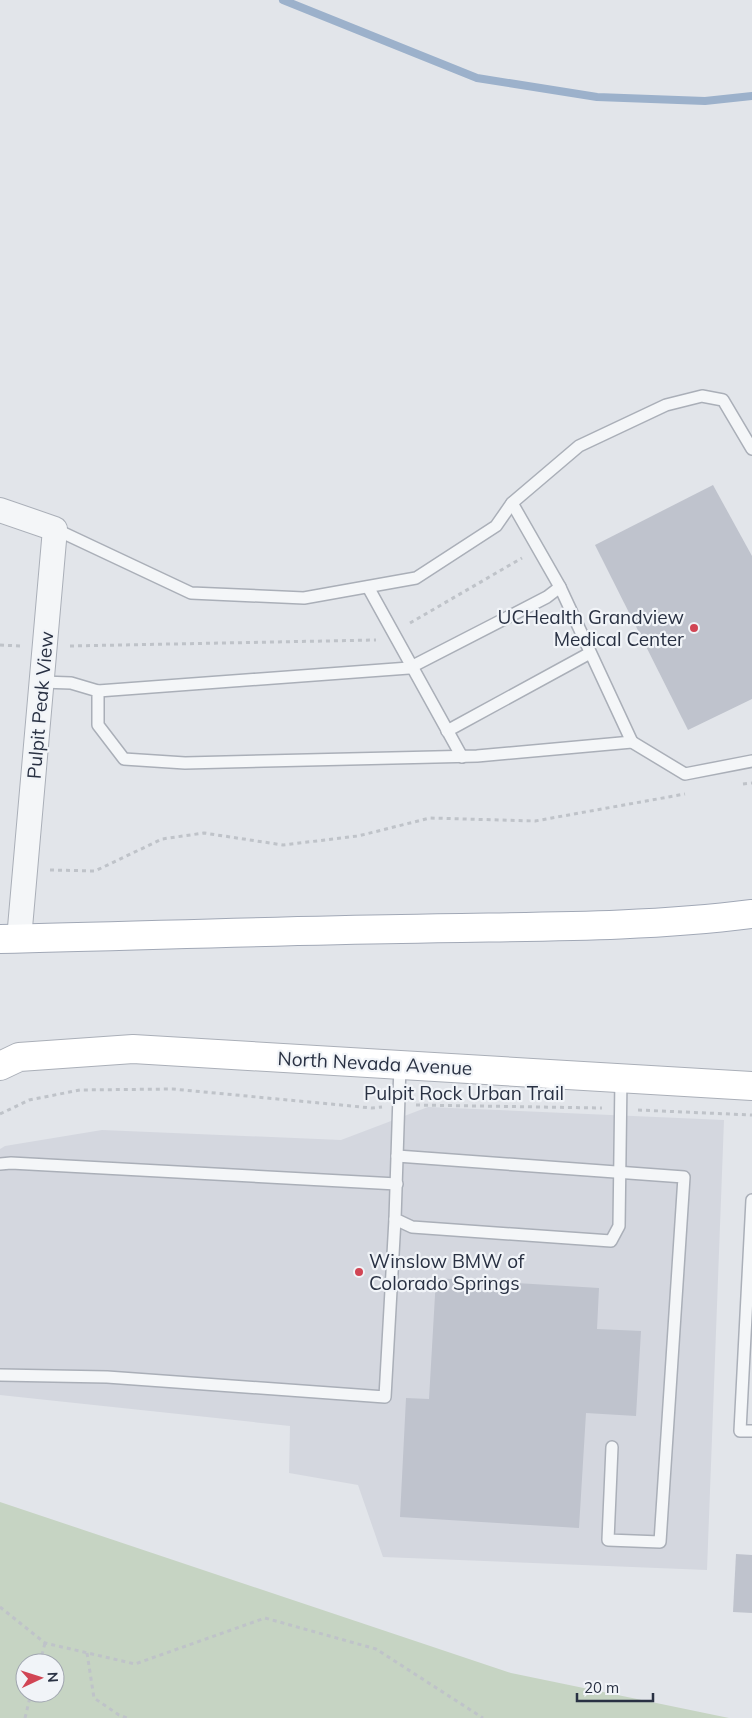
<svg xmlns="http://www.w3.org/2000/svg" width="752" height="1718" font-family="Mulish,sans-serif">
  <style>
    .built { fill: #d4d7df }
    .green { fill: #c6d4c3; fill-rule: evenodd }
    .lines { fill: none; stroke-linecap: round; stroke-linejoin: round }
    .stream { stroke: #9cb1cb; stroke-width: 8 }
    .building { fill: #bfc3cd }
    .lane-casing { stroke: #aaafb8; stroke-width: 14 }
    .street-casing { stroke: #aaafb8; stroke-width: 26 }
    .secondary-casing { stroke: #aaafb8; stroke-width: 30 }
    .primary-casing { stroke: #a1a8b6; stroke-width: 30 }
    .path { stroke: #bfc3c9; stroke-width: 3; stroke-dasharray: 4 4; stroke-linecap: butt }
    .lane { stroke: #f4f6f8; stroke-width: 11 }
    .street { stroke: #f4f6f8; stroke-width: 24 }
    .secondary { stroke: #fff; stroke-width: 28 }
    .primary { stroke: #fff; stroke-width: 28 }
    .poi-dot { fill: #d14554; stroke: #f1f4f8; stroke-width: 2 }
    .labels { text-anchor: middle; stroke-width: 4.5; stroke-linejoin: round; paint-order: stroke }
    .poi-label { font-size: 19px; fill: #293143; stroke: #f1f4f8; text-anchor: end }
    .street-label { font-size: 19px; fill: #293143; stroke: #f1f4f8 }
  </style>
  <rect width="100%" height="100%" fill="#e2e5ea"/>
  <path class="built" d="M428,1107L724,1120L707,1570L383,1557L358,1485L289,1473L290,1426L0,1395V1149L5,1146L102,1130L341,1140Z"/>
  <path class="green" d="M0,1502L511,1673L729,1718H0ZM25,1663H55V1693H25Z"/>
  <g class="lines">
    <path class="stream" d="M283,0L477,78L597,97L705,101L752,96"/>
  </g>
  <g class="building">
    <path d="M713,485L752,556V699L688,730L595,545Z"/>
    <path d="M436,1278L599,1288L597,1329L641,1331L636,1416L586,1413L579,1528L400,1517L406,1398L429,1399Z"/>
    <path d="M736,1554L752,1555V1613L733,1612Z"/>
  </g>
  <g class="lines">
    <defs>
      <g id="lane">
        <path d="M512,503L560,587L632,742"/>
        <path d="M55,529L191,593L304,598L416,578L496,526L512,503L579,446L666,405L702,396L723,400L752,449"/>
        <path d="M368,587L462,757"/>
        <path d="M42,682L71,683L98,691V725L124,759L185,763L477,756L632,742L685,774L752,761"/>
        <path d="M98,691L409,668L547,597L560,587"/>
        <path d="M447,731L590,653"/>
        <path d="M400,1065L395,1219L412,1227L611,1241L619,1226L621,1078"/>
        <path d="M397,1156L684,1177L660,1542L608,1540L612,1447"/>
        <path d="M0,1164L11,1163L397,1184"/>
        <path d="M752,1200L740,1431H752"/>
        <path d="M0,1375L107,1377L385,1397L395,1219"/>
      </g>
      <path id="street" d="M0,510L55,529L19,939"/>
      <path id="secondary" d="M0,1066L19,1057L133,1049L752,1086"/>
      <path id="primary" d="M0,939C134,936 267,931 401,929C518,926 635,929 752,914"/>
    </defs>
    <use href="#lane" class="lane-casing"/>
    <use href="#street" class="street-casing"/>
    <use href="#secondary" class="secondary-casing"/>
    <use href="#primary" class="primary-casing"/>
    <g class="path">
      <path d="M410,623L522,558"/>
      <path d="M0,645L21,646"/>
      <path d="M70,646L376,640"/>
      <path d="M743,784L752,783"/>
      <path d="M50,870L95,871L162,839L204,833L283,845L358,836L430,818L535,821L685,794"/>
      <path d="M416,1105L602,1108"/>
      <path d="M638,1110L752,1115"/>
      <path d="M0,1114L29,1100L80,1090L173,1089L372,1108L382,1107"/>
      <path d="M0,1607L45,1643L135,1664L265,1618L376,1649L483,1718"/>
      <path d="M87,1653L94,1698L119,1715L127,1718"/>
      <path d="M40,1663L45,1643"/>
      <path d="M25,1718L31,1693"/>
    </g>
    <use href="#lane" class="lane"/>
    <use href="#street" class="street"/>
    <use href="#secondary" class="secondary"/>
    <use href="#primary" class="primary"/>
  </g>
  <g class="poi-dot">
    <circle cx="694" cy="628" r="5"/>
    <circle cx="359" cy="1272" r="5"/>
  </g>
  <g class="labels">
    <g class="poi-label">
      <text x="684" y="624">UCHealth Grandview<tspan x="684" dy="22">Medical Center</tspan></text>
      <text x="369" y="1268" text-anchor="start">Winslow BMW of<tspan x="369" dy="22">Colorado Springs</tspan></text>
    </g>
    <g class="street-label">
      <text transform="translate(40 705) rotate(-85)" y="7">Pulpit Peak View</text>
      <text transform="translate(375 1063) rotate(3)" y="7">North Nevada Avenue</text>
      <text x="464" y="1100">Pulpit Rock Urban Trail</text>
    </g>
  </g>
  <g transform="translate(40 1678) rotate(86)"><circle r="24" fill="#f1f4f8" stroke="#a1a6b0"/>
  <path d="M0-4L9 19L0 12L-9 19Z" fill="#d14554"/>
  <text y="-8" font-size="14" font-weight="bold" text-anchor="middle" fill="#293143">N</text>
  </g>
  <path d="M577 1693v8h76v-8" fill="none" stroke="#293143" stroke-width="2.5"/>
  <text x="584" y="1693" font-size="15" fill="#293143" stroke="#f1f4f8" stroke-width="4" paint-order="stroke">20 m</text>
</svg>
